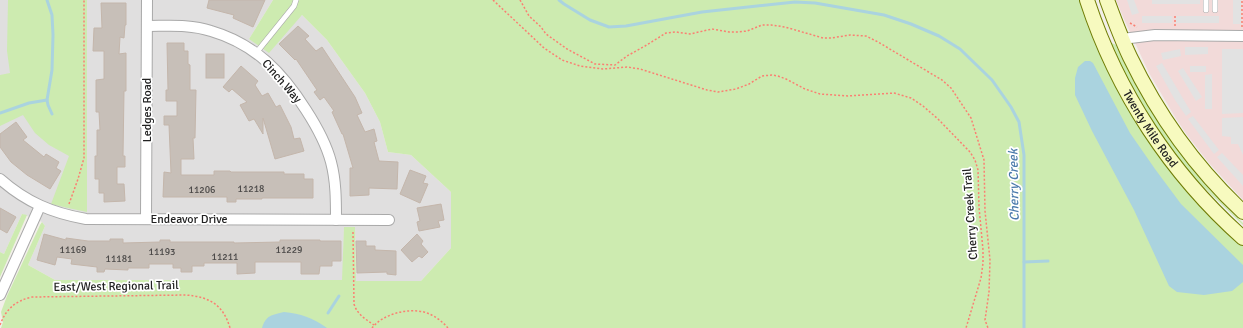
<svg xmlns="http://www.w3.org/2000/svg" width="1243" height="328" font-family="Signika,sans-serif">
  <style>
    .residential { fill: #e0dfdf }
    .commercial { fill: #f2dad9 }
    .grass { fill: #cdebb0 }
    .parking { fill: #e2e2e2 }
    .water { fill: #aad3df }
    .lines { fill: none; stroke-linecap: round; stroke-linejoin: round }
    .stream { stroke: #aad3df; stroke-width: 3 }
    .building { fill: #c7bfb8; stroke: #c4b6ab }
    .lane-casing { stroke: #a9a9a9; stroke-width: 6 }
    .street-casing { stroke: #a9a9a9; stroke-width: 12 }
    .secondary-casing { stroke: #707d05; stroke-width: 16 }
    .path { stroke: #fa8072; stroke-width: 1.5; stroke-dasharray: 2 2; stroke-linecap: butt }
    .lane { stroke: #fff; stroke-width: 5 }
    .street { stroke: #fff; stroke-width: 10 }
    .secondary { stroke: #f7fabf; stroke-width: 14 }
    .labels { text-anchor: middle; stroke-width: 3.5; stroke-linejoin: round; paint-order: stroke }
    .number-label { font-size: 10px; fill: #4b4948 }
    .street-label { font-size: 12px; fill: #222; stroke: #fff }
    .water-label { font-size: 13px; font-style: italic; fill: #4a7aab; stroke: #fff }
  </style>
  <rect width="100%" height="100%" fill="#f2efe9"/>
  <path class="residential" d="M0,0H273L249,39L259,45L302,15L327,40L365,93L380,122L388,152L411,155L451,192V248L421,281H356L355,227L344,228L343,280H55L28,265L45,226L42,222L22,214L4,254L0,252Z"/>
  <path class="commercial" d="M1116,0H1243V200L1209,163L1187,135L1175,117L1149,73L1124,19Z"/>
  <g class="grass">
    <path d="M8,0H87V212L68,208L51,204L69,156L49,145L35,133L23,115L0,126V75L10,73L7,51Z"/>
    <path d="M273,0H1081L1097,43L1222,226L1243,246V328H1L3,322L1,312L7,296L40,225L42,222L45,226L28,265L55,280H342L344,227H355L356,281H421L451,248V192L411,155L388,152L380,122L365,93L327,40L302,15L269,53L249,39Z"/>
    <path d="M1107,38L1110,42L1116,45C1148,111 1188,172 1243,223V225L1189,173L1140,105Z"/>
    <path d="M22,214L27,215L0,277V252L4,254Z"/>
  </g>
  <g class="parking">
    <path d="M1127,0H1134L1139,13L1132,15Z"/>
    <rect x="1152" y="0" width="48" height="4"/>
    <rect x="1233" y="0" width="8" height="24"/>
    <rect x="1142" y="16" width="30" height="7"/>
    <rect x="1176" y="16" width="43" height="7"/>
    <path d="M1185,47H1208V54L1185,55Z"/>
    <path d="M1180,49L1181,56L1163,60L1161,53Z"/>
    <path d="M1222,49H1243V113L1222,114Z"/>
    <path d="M1162,63L1191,112L1186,116L1175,100L1156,66Z"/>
    <rect x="1190" y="66" width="16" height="6"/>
    <path d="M1183,68L1202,97L1196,101L1178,71Z"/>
    <path d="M1212,74V109H1205V75Z"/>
    <path d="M1193,116L1219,150L1214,154L1188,119Z"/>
    <path d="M1243,117V155L1238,144H1231V137L1222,136V118Z"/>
    <path d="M1222,153L1243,175V186L1217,157Z"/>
  </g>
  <g class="water">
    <path d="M1085,61H1090L1093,63L1130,133L1155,169L1181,204L1243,265V282L1232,291L1204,295L1177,292L1169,286L1134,210L1092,131L1075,95V78L1078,67Z"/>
    <path d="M284,312C301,314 312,317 327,328H262C266,315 272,315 284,312Z"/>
  </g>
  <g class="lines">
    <g class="stream">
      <path d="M47,0L52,15L53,35L52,70L47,100L48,105L52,114"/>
      <path d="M559,0L564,4L590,20L609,27L626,26L702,12L795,2L815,3L884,15L911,24L939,36L960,49L992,80L1011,107L1019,122L1024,155V328"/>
      <path d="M0,113L29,103L47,100"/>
      <path d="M1024,262L1048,261"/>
      <path d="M328,313L339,296"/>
    </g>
  </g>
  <g class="building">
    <path d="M209,0H265L253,27L233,18L234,15L207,8Z"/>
    <path d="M101,3H126V25H125L124,38L120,37L119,54L126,53V91H124L123,156H125V167H117V184H124L125,201L104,202V193H99V179H95V156H97V130H100L99,112H96V80L104,79V51H93L94,28H102Z"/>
    <path d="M298,26L309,36L305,39L316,51L322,47L355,97L362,113L357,115L365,132L374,129L377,141L374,142L379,161L398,162L397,189L369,188V195L350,196V168H353L343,134H342L332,112L334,111L324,97L320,100L314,92L317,90L296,59L295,60L279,44Z"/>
    <path d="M167,43H184V51H188V64L190,65V90H196L195,138H193L194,159H181V175H214V171H230L231,172H284V174H304V179H313V198H262V199H236V202H227V197H163L164,172L171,173L169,125H164V116H177V101H166V90H168Z"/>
    <rect x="206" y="54" width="18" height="24"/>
    <path d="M241,66L258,81L255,85L262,96L268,93L276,107L280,105L291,127L294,139L300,138L304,151L275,159L263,118V134L254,119L249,121L240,105L247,102L232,89L229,92L223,87Z"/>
    <path d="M16,122L27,137L23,140L44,157L46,154L59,162L56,168L61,171L50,189L27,175L11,162L0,147V134Z"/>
    <path d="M410,170L426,176L423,183L428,184L420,203L400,194Z"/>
    <path d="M441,204L444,220L438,221L440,227L419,231L417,222L420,221L417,208Z"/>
    <path d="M0,208L16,217L7,233L0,229Z"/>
    <path d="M44,234L66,240V238L88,241H110V239H123V243L160,242V240H170V242H234V243L280,242V240H320V241H341V261H332V266H320L319,274H301V262H255V273L237,274V263H204V266H192V272H181V268H173V264H149V268H128V270L105,269L104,272H97V267L71,264L72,259L57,257L55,265L37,260Z"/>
    <path d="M417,234L423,241L421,244L428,252L422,258L419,256L412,262L401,250Z"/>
    <path d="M356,241H366V246H375V250L396,251V275L387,274V272L357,273Z"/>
  </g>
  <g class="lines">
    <defs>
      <g id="lane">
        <path d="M1215,0V10"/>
        <path d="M1206,10V0"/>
        <path d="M256,53L294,6L296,0"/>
      </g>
      <g id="street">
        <path d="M147,26C169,26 190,24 211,31C255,44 282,72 306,110C317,127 326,143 331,162C336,181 336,200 336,220"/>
        <path d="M1122,39L1155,35L1243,36"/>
        <path d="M0,179C26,202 52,213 86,219L389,220"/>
        <path d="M146,219L147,0"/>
        <path d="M0,295L40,206"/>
      </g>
      <g id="secondary">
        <path id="s1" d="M1087,0C1117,92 1171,174 1243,238"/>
        <path d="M1107,0C1114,19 1121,38 1130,57C1158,115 1196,168 1243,212"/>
      </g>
    </defs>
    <use href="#lane" class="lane-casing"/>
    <use href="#street" class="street-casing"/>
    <use href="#secondary" class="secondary-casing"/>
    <g class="path">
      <path d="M493,0L544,48L562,60L580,66L603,69L627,67L640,69L707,90L718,92L736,89L749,84L762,76L772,75L778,76L786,79L805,89L820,94L848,96L894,93L911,98L923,106L938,119L970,152L975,160L978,170L979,207L983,250V263L981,278L966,328"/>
      <path d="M520,0L529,16L541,27L546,34L567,49L595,64L615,65L627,56L645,46L666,33L676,32L690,34L712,29L729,32H738L747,31L762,25H771L785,27L823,38H831L850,35L866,36L878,42L942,80L951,88L971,118L984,160L985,211L990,260L989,292L985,320L988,328"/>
      <path d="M1130,23L1137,27"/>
      <path d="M1175,26V16"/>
      <path d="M1242,27V0"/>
      <path d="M69,204L78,179L84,158V0"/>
      <path d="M353,232L354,304C357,314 365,319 374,325"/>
      <path d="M0,325C6,309 15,301 32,297L186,295C209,297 223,304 230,328"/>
      <path d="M372,328C383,314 407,308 424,312C434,315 442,321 448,328"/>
    </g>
    <use href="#lane" class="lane"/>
    <use href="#street" class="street"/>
    <use href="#secondary" class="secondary"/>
  </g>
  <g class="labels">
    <g class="number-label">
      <text x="251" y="192">11218</text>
      <text x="202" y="193">11206</text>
      <text x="73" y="253">11169</text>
      <text x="289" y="253">11229</text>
      <text x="162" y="255">11193</text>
      <text x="225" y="260">11211</text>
      <text x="119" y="262">11181</text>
    </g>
    <g class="street-label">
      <text transform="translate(282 81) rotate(49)" y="4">Cinch Way</text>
      <text transform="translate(147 110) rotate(-90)" y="4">Ledges Road</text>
      <text dy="4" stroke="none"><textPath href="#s1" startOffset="144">Twenty Mile Road</textPath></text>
      <text transform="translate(970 214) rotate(-94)" y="4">Cherry Creek Trail</text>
      <text x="189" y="223">Endeavor Drive</text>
      <text transform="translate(116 286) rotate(-1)" y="4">East/West Regional Trail</text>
    </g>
    <g class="water-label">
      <text transform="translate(1013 185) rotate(-91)" y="5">Cherry Creek</text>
    </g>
  </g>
</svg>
